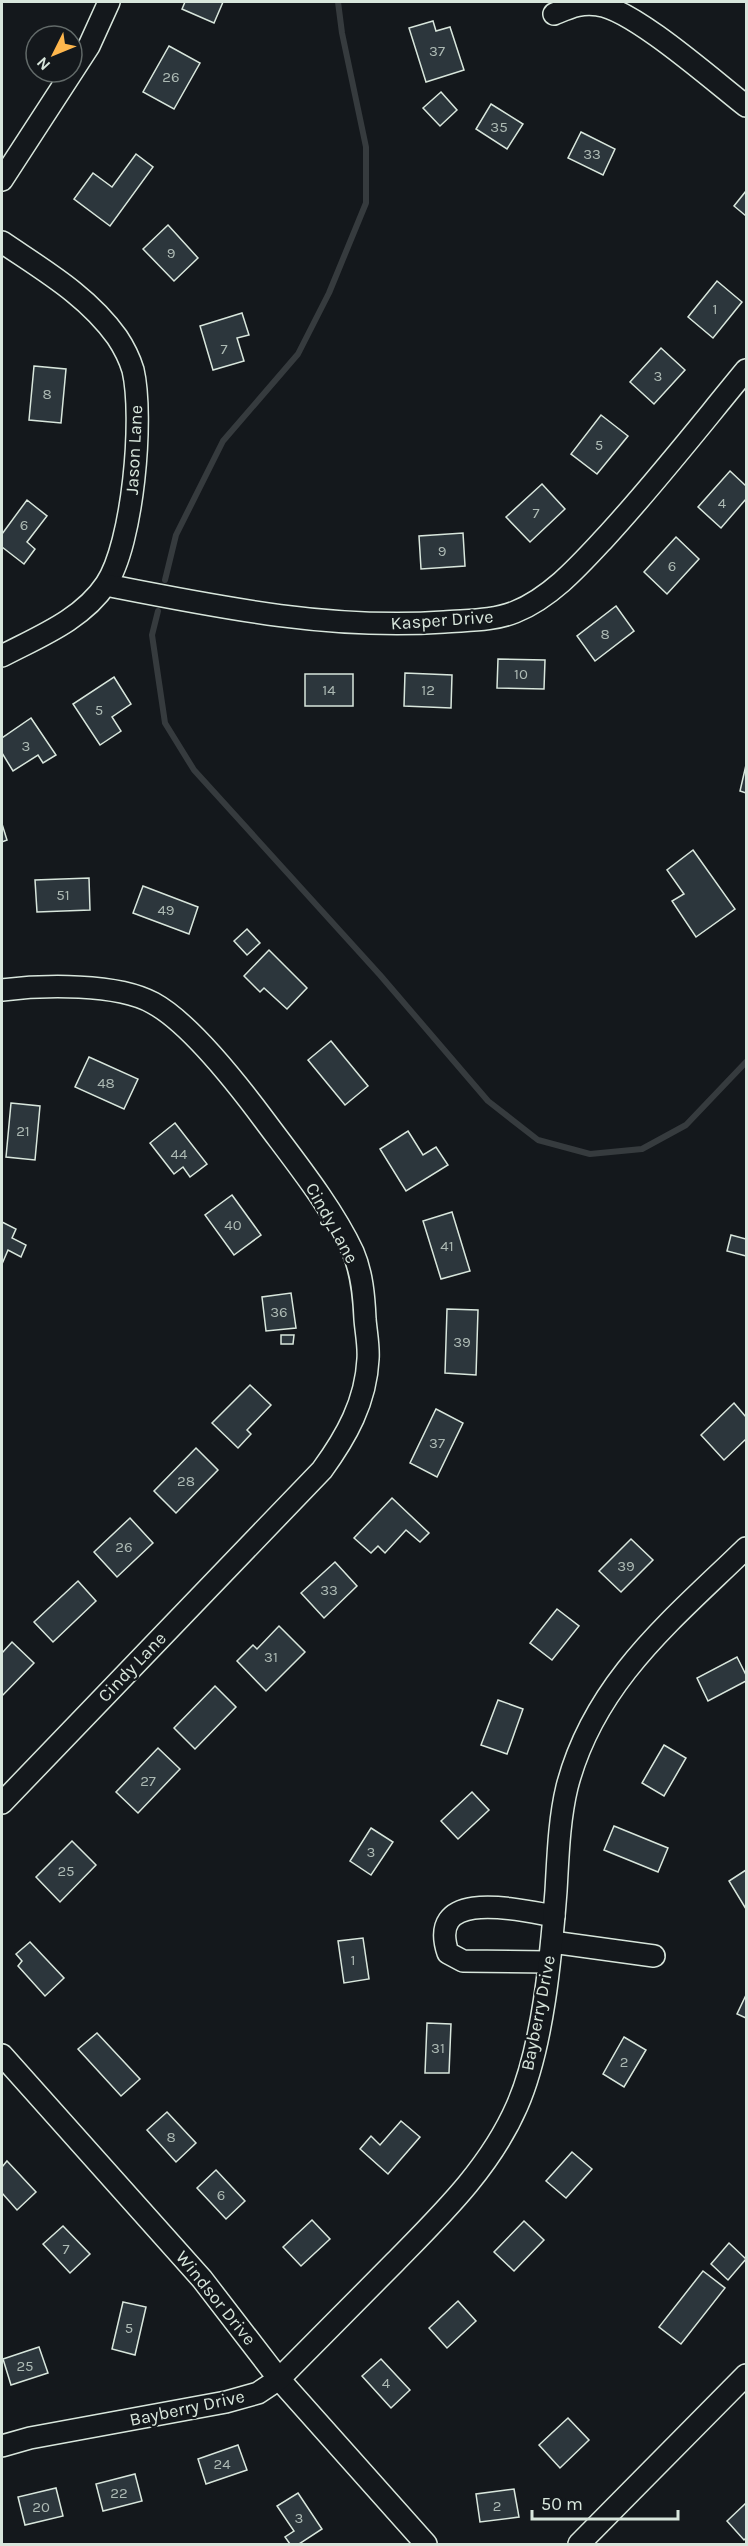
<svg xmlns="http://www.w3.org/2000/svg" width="748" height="2546" font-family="Karla,sans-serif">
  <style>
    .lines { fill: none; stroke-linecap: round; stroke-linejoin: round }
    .stream { stroke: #363b3e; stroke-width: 6 }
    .building { fill: #2c363c; stroke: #d8e6dc; stroke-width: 1.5 }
    .minor-casing { stroke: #d8e6dc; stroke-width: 24 }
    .minor { stroke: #14181c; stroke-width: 21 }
    .labels { text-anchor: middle; stroke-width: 4.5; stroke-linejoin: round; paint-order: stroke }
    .number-label { font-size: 15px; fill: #adbab4 }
    .street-label { font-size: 18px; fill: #d8e6dc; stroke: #14181c }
  </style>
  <rect width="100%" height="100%" fill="#14181c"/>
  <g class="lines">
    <g class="stream">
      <path d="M165,580L176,535L223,441L298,354L329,293L366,203V147L342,33L338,2"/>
      <path d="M158,611L152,635L165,723L194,770L380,975L488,1101L538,1140L590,1154L642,1149L686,1125L746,1062"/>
    </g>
  </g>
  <g class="building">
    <path d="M185,2H223L214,23L182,9Z"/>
    <path d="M433,21L436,31L450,27L464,70L426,82L409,28Z"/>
    <path d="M169,46L200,63L174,109L143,92Z"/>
    <path d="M441,92L457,110L440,126L423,108Z"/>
    <path d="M491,104L523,124L507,149L476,129Z"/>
    <path d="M581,132L615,149L603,175L568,158Z"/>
    <path d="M136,154L153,167L110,226L74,199L93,173L112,187Z"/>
    <path d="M746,191V216L734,206Z"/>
    <path d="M168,225L198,258L174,281L143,249Z"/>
    <path d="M717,281L742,302L713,338L688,317Z"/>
    <path d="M242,313L249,335L237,338L244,361L213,370L200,326Z"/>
    <path d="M661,348L685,370L654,404L630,382Z"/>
    <path d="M34,366L66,369L61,423L29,420Z"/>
    <path d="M601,415L628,436L597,474L571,454Z"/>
    <path d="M730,471L746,486V499L721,528L698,507Z"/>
    <path d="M542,484L565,509L530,542L506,517Z"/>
    <path d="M27,500L47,516L27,542L35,549L24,564L2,547V534Z"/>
    <path d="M463,533L465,566L421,569L419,536Z"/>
    <path d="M676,537L699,559L667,594L644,572Z"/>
    <path d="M616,606L634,631L595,661L577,636Z"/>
    <path d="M498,659L545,660L544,689L497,688Z"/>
    <path d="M405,673L452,675L451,708L404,706Z"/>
    <rect x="305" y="674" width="48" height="32"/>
    <path d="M114,677L131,704L112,717L121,731L100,745L73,704Z"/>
    <path d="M31,718L56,755L43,763L38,755L13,771L2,753V738Z"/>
    <path d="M746,765V793L740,791Z"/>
    <path d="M2,824L7,840L2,842Z"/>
    <path d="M693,850L735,909L696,937L672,901L684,894L667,870Z"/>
    <path d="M89,878L90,910L37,912L35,880Z"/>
    <path d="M143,886L198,907L189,934L133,913Z"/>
    <path d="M247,929L260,943L247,955L234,941Z"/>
    <path d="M269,950L307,988L287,1009L264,988L260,992L244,976Z"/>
    <path d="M331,1041L368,1086L345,1105L308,1060Z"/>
    <path d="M89,1057L138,1079L124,1109L75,1087Z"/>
    <path d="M11,1103L40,1106L35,1160L6,1157Z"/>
    <path d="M175,1123L207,1164L190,1177L183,1167L174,1174L150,1143Z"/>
    <path d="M408,1131L423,1155L436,1147L448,1165L406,1191L380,1149Z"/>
    <path d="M232,1195L261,1235L234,1255L205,1215Z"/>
    <path d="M452,1212L470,1271L441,1279L423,1221Z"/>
    <path d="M2,1222L16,1229L12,1238L26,1245L21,1257L8,1250L2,1264Z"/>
    <path d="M731,1235L746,1239V1256L727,1251Z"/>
    <path d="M291,1293L296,1328L266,1331L262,1297Z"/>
    <path d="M447,1309L478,1310L476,1375L445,1373Z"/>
    <path d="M281,1335H294L293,1344H281Z"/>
    <path d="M250,1385L271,1405L247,1430L251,1434L238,1448L212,1423Z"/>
    <path d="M734,1403L746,1417V1439L724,1460L701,1435Z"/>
    <path d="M436,1409L463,1423L437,1477L410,1463Z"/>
    <path d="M196,1448L218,1470L176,1513L154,1491Z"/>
    <path d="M392,1498L429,1533L420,1542L406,1530L385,1553L378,1546L371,1553L354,1538Z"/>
    <path d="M130,1518L153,1543L117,1577L94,1552Z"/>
    <path d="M631,1539L653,1560L621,1592L599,1571Z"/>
    <path d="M335,1562L357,1586L324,1618L301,1593Z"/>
    <path d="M78,1581L96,1601L53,1642L34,1622Z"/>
    <path d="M557,1609L579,1626L552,1660L530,1643Z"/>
    <path d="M279,1626L305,1652L266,1691L237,1661L253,1645L257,1649Z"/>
    <path d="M12,1642L34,1663L2,1696V1653Z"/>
    <path d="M737,1657L746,1675V1681L708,1701L697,1678Z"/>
    <path d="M215,1686L236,1707L195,1749L174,1728Z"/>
    <path d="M498,1700L523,1709L507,1754L481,1745Z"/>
    <path d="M664,1745L686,1758L664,1796L642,1783Z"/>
    <path d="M158,1748L180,1769L138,1813L116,1792Z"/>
    <path d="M472,1792L489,1810L458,1839L441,1821Z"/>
    <path d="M614,1826L668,1848L658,1872L604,1850Z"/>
    <path d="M371,1828L393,1842L371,1875L350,1861Z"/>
    <path d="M72,1841L96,1865L60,1902L36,1877Z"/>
    <path d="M746,1870V1909L729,1881Z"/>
    <path d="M363,1938L369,1979L344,1983L338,1941Z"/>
    <path d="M30,1942L64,1978L45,1996L18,1966L22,1961L16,1954Z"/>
    <path d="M746,1995V2018L737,2014Z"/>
    <path d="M427,2023L451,2024L449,2073H425Z"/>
    <path d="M97,2033L140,2079L121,2096L78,2049Z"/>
    <path d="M624,2037L646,2050L624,2087L603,2074Z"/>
    <path d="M167,2112L196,2143L176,2162L147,2130Z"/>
    <path d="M401,2121L420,2137L388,2174L360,2149L371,2136L380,2145Z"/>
    <path d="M572,2152L592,2169L566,2198L546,2181Z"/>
    <path d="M7,2161L36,2192L17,2210L2,2193V2167Z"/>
    <path d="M216,2170L245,2201L226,2219L197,2188Z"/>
    <path d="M312,2220L330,2239L301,2266L283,2247Z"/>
    <path d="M524,2221L544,2240L514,2271L494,2252Z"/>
    <path d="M63,2226L90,2254L70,2273L43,2244Z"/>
    <path d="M729,2243L746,2259L728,2280L711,2264Z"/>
    <path d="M703,2271L725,2288L681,2344L659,2327Z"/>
    <path d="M458,2301L476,2321L447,2348L429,2328Z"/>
    <path d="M123,2302L146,2307L135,2355L112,2349Z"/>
    <path d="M39,2347L48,2373L11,2385L3,2359Z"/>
    <path d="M381,2359L410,2390L391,2408L362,2376Z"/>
    <path d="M568,2418L589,2440L560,2468L539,2445Z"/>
    <path d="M238,2445L247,2470L206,2484L198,2459Z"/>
    <path d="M135,2474L142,2501L103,2511L96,2484Z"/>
    <path d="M56,2488L63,2516L25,2525L18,2497Z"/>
    <path d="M514,2489L519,2517L480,2522L476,2494Z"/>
    <path d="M298,2493L322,2529L299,2544H290L285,2537L294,2531L277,2506Z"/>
    <path d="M746,2503V2538L744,2540L727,2521Z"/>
  </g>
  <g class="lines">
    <defs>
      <g id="minor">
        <path d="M554,14C569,8 581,2 598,5C633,9 715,82 746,106"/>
        <path d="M2,180L89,46L109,2"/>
        <path d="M2,242C43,270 87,295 117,337C123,346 130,360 133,370C144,417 133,544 106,584C82,620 38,637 2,656"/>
        <path d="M106,585C218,607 329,630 444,622C467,620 493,621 515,612C550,598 578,567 603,540C653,486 699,427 746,370"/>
        <path d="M2,990C43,985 117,983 153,1003C190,1023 239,1086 265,1121C294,1160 332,1207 353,1252C362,1273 364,1296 365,1319C366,1332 369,1346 368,1359C366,1402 346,1437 322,1470L2,1803"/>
        <path d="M552,1942L654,1956"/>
        <path d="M549,1962L463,1961L448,1953C426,1887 519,1910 554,1916"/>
        <path d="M2,2055L202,2279L279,2379L426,2544"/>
        <path d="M2,2446L30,2438L226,2402L258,2393L279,2379C318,2340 356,2301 395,2262C441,2215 490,2168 517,2106C543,2047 551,1956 556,1891C558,1857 559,1820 567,1787C594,1682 672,1620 746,1548"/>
        <path d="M579,2544L746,2375"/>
      </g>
    </defs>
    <use href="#minor" class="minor-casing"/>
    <use href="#minor" class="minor"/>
  </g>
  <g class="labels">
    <g class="number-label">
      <text x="437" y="56">37</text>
      <text x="171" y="82">26</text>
      <text x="499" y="132">35</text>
      <text x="592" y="159">33</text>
      <text x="171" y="258">9</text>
      <text x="715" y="314">1</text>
      <text x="224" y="354">7</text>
      <text x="658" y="381">3</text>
      <text x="47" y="399">8</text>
      <text x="599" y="450">5</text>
      <text x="722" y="508">4</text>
      <text x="536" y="518">7</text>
      <text x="24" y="530">6</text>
      <text x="442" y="556">9</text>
      <text x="672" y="571">6</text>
      <text x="605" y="639">8</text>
      <text x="521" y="679">10</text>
      <text x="329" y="695">14</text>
      <text x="428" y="695">12</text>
      <text x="99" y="715">5</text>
      <text x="26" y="751">3</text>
      <text x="63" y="900">51</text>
      <text x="166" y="915">49</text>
      <text x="106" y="1088">48</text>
      <text x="23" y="1136">21</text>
      <text x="179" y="1159">44</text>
      <text x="233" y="1230">40</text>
      <text x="447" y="1251">41</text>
      <text x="279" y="1317">36</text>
      <text x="462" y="1347">39</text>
      <text x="437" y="1448">37</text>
      <text x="186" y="1486">28</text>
      <text x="124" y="1552">26</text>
      <text x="626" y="1571">39</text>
      <text x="329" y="1595">33</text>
      <text x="271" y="1662">31</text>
      <text x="148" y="1786">27</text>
      <text x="371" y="1857">3</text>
      <text x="66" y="1876">25</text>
      <text x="353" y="1965">1</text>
      <text x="438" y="2053">31</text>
      <text x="624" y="2067">2</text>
      <text x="171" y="2142">8</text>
      <text x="221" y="2200">6</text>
      <text x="66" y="2254">7</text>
      <text x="129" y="2333">5</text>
      <text x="25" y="2371">25</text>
      <text x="386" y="2388">4</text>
      <text x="222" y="2469">24</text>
      <text x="119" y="2498">22</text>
      <text x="497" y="2511">2</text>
      <text x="41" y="2512">20</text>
      <text x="299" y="2523">3</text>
    </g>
    <g class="street-label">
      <text transform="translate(134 450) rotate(-87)" y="6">Jason Lane</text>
      <text transform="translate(442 620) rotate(-4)" y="6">Kasper Drive</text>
      <text transform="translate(332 1223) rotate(61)" y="6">Cindy Lane</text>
      <text transform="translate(132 1667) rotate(-46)" y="6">Cindy Lane</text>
      <text transform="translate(538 2013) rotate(-79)" y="6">Bayberry Drive</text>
      <text transform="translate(216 2298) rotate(51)" y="6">Windsor Drive</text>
      <text transform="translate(187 2408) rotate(-12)" y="6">Bayberry Drive</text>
    </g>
  </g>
  <rect width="748" height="2546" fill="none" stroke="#d8e6dc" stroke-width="6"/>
  <g transform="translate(54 54) rotate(227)"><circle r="28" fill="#14181c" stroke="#626a69" stroke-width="1.5"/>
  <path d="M0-4.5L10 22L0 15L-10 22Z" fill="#ffb74d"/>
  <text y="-9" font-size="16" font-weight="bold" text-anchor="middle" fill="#d8e6dc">N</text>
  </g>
  <path d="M532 2510v9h146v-9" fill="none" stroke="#d8e6dc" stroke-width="3"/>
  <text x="541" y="2510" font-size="18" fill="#d8e6dc" stroke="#14181c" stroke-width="4.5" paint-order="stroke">50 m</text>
</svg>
